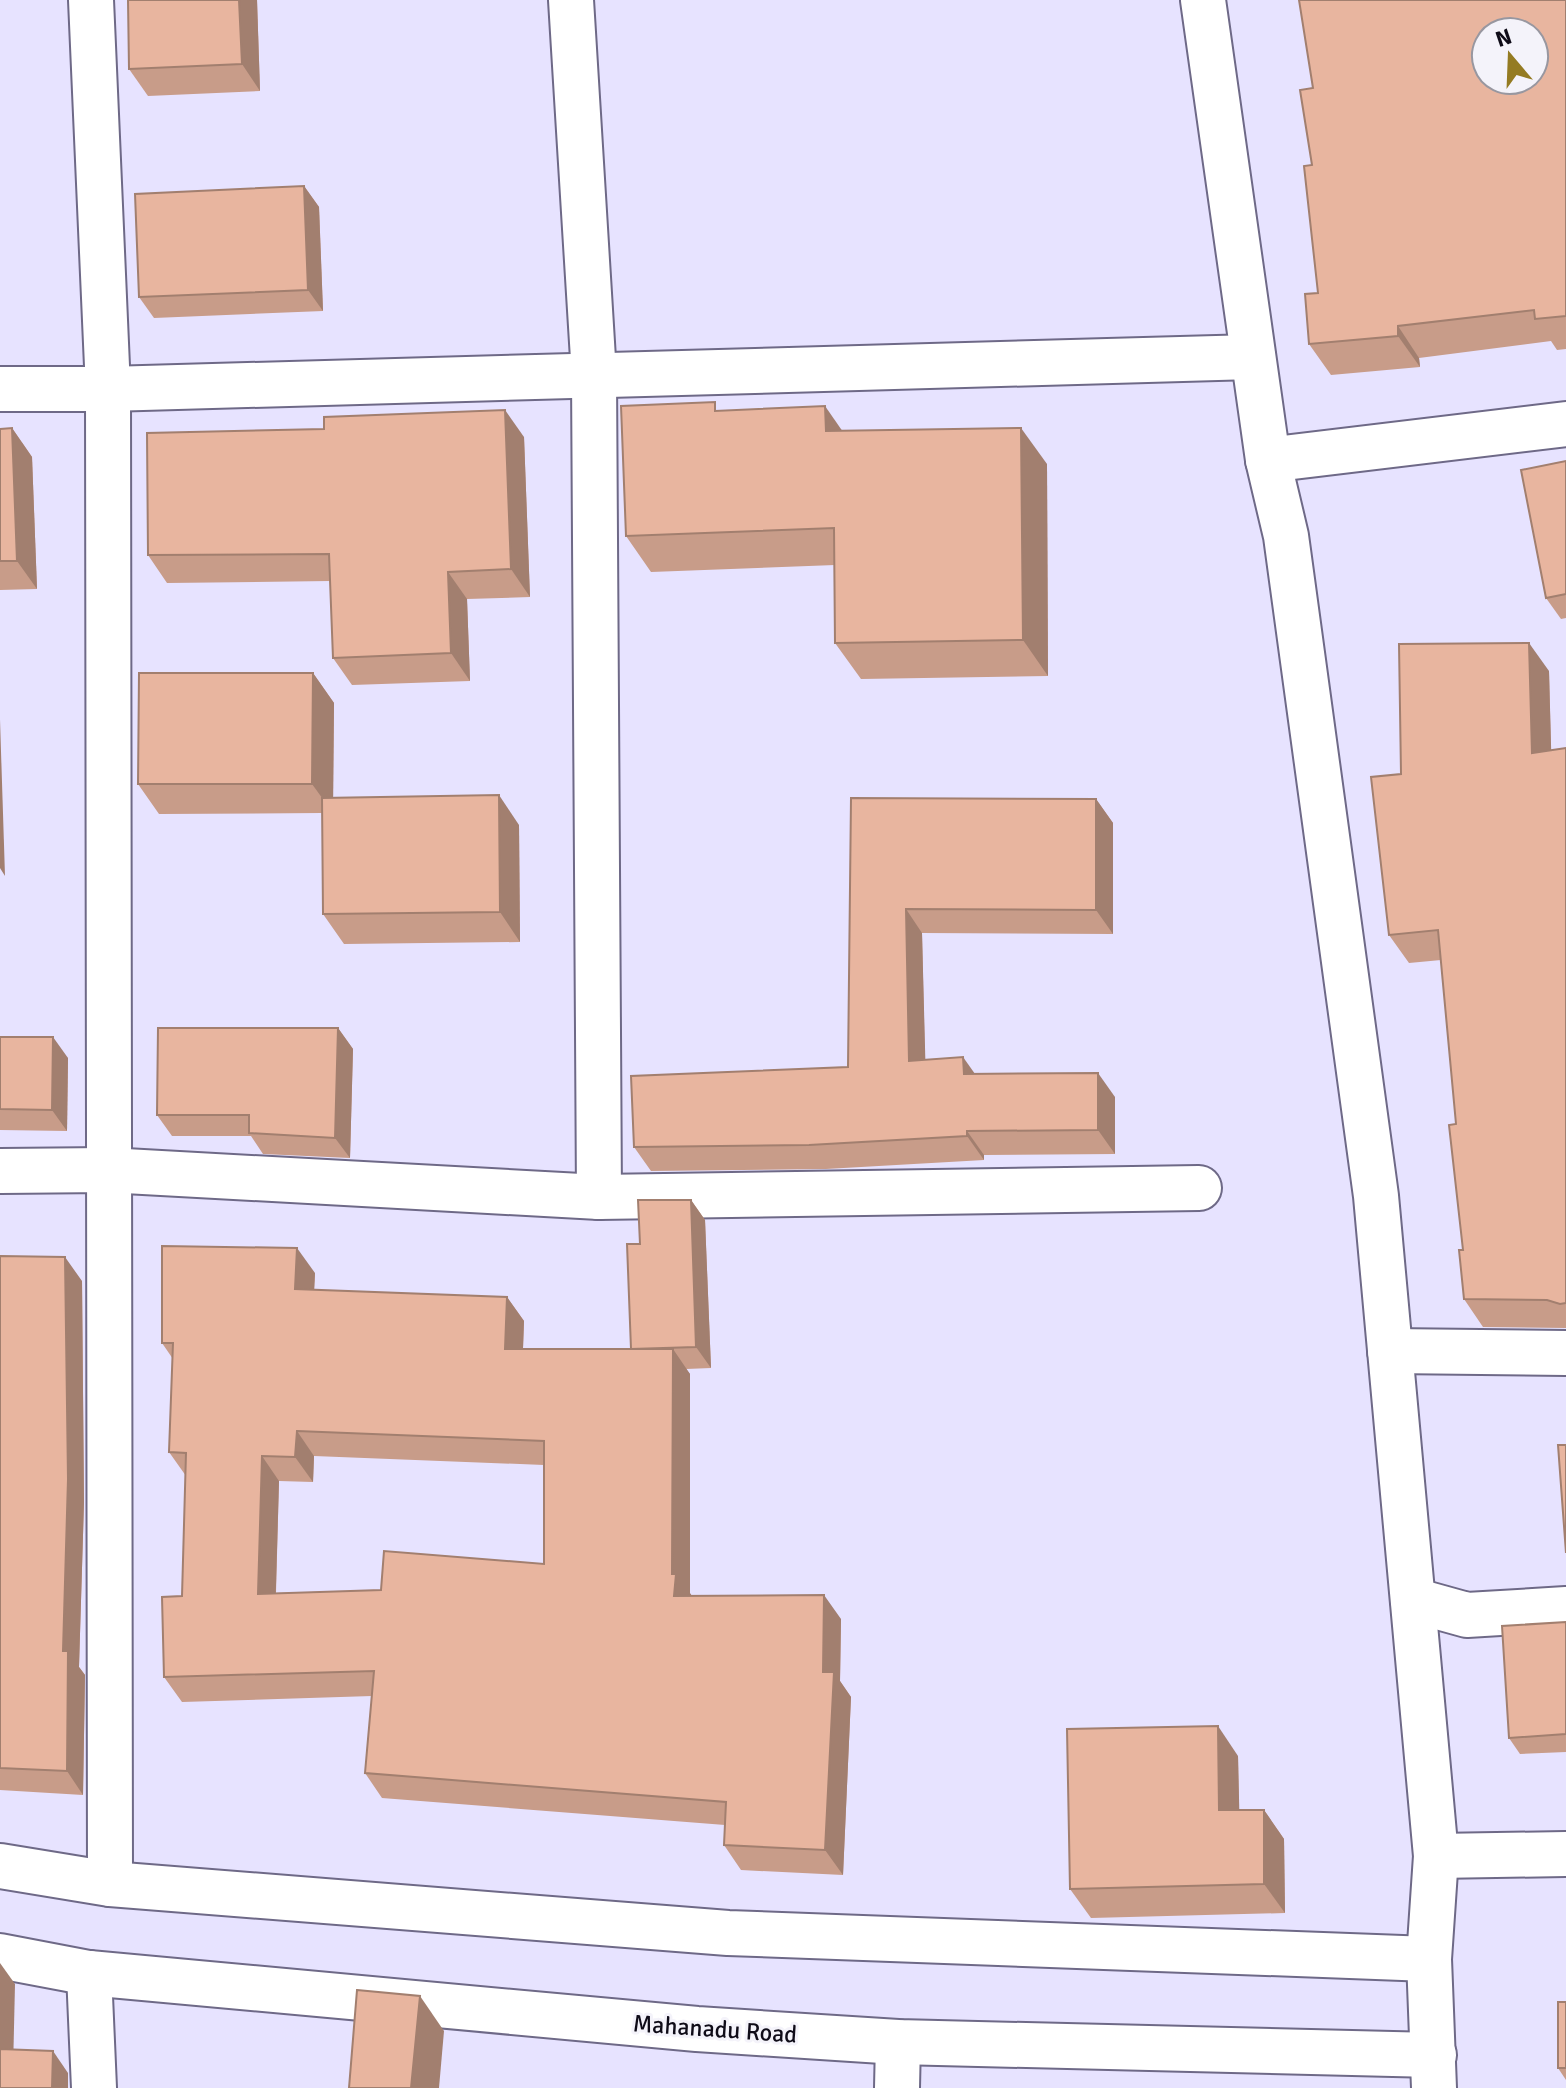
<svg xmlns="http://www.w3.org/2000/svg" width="1566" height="2088" font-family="Signika,sans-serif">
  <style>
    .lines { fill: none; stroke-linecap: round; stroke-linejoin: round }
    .street-casing { stroke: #6e6987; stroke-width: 48 }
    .secondary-casing { stroke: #6e6987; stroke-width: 48 }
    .street { stroke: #fff; stroke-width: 44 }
    .secondary { stroke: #fff; stroke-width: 44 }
    .wall { fill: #c89c89; fill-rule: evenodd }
    .shaded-wall { fill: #a27f6f }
    .building { fill: #e8b59f; stroke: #a27f6f; stroke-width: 2; fill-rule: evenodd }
    .labels { text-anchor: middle; stroke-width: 6; stroke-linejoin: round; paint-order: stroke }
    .street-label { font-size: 24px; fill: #0f0c18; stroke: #f4f3fa }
  </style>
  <rect width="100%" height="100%" fill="#e7e3ff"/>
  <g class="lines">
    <defs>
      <g id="street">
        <path d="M91,0L108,389L110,1884"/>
        <path d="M571,0L594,375L599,1197"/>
        <path d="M0,389H108L1253,357"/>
        <path d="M1268,460L1566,424"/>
        <path d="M0,1171L107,1170L599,1197L1199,1188"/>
        <path d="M1390,1351L1566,1353"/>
        <path d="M1413,1600L1467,1615L1566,1609"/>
        <path d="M1436,1856L1566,1854"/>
        <path d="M89,1973L94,2088"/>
        <path d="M897,2088L898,2042"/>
      </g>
      <g id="secondary">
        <path d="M1203,0L1268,460L1286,536L1376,1196L1436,1856L1429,1959L1434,2088"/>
        <path d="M0,1866L110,1884L728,1933L1429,1959"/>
        <path d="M0,1956L89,1973L697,2029L898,2042L1434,2055"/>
      </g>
    </defs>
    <use href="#street" class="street-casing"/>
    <use href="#secondary" class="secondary-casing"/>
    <use href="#street" class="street"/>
    <use href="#secondary" class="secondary"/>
  </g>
  <g class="wall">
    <path d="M128,0H257L260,91L148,96L129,69Z"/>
    <path d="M1566,0V349L1557,350L1551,341L1419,358L1420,367L1331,375L1309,344L1318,293L1312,165L1313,88Z"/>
    <path d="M304,186L319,207L323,311L154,318L139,297Z"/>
    <path d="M721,411L1047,464L1048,676L861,679L835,643V565L651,572L626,536Z"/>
    <path d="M12,428L32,457L37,589L0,590V429Z"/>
    <path d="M524,437L530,597L467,599L470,681L352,685L333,658L330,581L167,583L148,555Z"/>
    <path d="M1566,461V618L1561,619L1546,598Z"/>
    <path d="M1549,671L1551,750L1566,748V1328L1483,1327L1464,1299L1463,1250L1456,1124L1441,960L1409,963L1389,935L1401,774Z"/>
    <path d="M313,673L334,703L333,797L519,825L520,942L344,944L323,914L322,813L159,814L138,784Z"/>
    <path d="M851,798L1096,799L1113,823V934L922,933L925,1060L975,1074L1115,1097V1154L984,1155V1160L826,1169L651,1171L634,1147L848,1067Z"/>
    <path d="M338,1028L353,1049L350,1158L263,1154L251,1136H172L157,1115Z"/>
    <path d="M0,1037L68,1058L67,1131L0,1130Z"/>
    <path d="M691,1200L705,1220L711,1368L686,1369L690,1374L689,1593L691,1595L841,1619L840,1681L851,1697L843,1875L741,1870L724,1845L725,1825L382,1798L365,1773L372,1696L182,1702L164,1677L182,1596L186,1476L169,1452L173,1359L162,1343L315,1273L314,1290L507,1297L524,1321L523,1349H631L640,1244ZM314,1456L544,1465V1564L381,1590L276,1593L279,1481L313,1482Z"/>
    <path d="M0,1256L82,1281L84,1502L79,1667L85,1675L83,1795L0,1790Z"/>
    <path d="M1566,1622V1752L1520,1754L1509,1738Z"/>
    <path d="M1238,1756L1239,1810H1264L1284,1839L1285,1913L1091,1918L1070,1889Z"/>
    <path d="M1566,2002V2080L1558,2068Z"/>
  </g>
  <g class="shaded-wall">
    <path d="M239,0H257L260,91L242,64Z"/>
    <path d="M304,186L319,207L323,311L308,290Z"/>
    <path d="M1398,326L1419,358L1420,367L1398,336Z"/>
    <path d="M825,406L850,442L826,431Z"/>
    <path d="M505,410L524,437L530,597L511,569Z"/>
    <path d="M12,428L32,457L37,589L17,561Z"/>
    <path d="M1021,428L1047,464L1048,676L1023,640Z"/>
    <path d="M448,572L467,599L470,681L451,653Z"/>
    <path d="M1529,643L1549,671L1552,781L1532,753Z"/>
    <path d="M313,673L334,703L333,813L312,784Z"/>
    <path d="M0,720L5,876L0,868Z"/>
    <path d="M499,795L519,825L520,942L500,912Z"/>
    <path d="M1096,799L1113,823V934L1096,910Z"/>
    <path d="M906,909L922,933L926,1085L909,1061Z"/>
    <path d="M338,1028L353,1049L350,1158L335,1138Z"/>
    <path d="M53,1037L68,1058L67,1131L52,1110Z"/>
    <path d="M963,1057L980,1081L964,1074Z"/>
    <path d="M1098,1073L1115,1097V1154L1098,1130Z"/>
    <path d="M967,1131L984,1155V1160L967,1136Z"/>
    <path d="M691,1200L705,1220L711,1368L696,1347Z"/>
    <path d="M297,1248L315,1273L313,1314L295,1289Z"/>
    <path d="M65,1257L82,1281L84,1502L79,1667L85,1675L83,1795L67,1771L63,1651Z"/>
    <path d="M507,1297L524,1321L522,1374L505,1349Z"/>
    <path d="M673,1349L690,1374V1593L694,1599L674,1596L672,1574Z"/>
    <path d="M297,1431L314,1456L313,1482L295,1457Z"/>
    <path d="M262,1456L279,1481L275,1619L258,1594Z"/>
    <path d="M824,1595L841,1619L840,1681L851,1697L843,1875L825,1850L823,1672Z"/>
    <path d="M1218,1726L1238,1756L1240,1840L1219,1810Z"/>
    <path d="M1264,1810L1284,1839L1285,1913L1264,1884Z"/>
    <path d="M0,1963L15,1984L13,2071L0,2053Z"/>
    <path d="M420,1996L444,2031L439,2088H411Z"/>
    <path d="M53,2051L68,2073V2088H52Z"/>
  </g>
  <g class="building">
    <path d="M128,0H239L242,64L129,69Z"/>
    <path d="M1299,0H1566V316L1535,319L1534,310L1398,326V336L1309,344L1305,294L1318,293L1304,166L1312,165L1300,90L1313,88ZM1486,32H1534V80H1486Z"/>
    <path d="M304,186L308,290L139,297L135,194Z"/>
    <path d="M715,402V411L825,406L826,431L1021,428L1023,640L835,643L834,528L626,536L621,406Z"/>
    <path d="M505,410L511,569L448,572L451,653L333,658L329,554L148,555L147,433L324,429V417Z"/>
    <path d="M12,428L17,561H0V429Z"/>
    <path d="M1566,461V594L1546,598L1521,470Z"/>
    <path d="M1529,643L1532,753L1566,748V1303L1560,1304L1547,1300L1464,1299L1459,1250H1463L1449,1125L1456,1124L1438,930L1389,935L1371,777L1401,774L1399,644Z"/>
    <path d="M139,673H313L312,784H138Z"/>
    <path d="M499,795L500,912L323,914L322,798Z"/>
    <path d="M851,798L1096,799V910L906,909L909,1061L963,1057L964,1074L1098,1073V1130L967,1131V1136L809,1145L634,1147L631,1076L848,1067Z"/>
    <path d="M158,1028H338L335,1138L249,1133V1115H157Z"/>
    <path d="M0,1037H53L52,1110L0,1109Z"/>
    <path d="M638,1200H691L696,1347L631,1349L627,1244H640Z"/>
    <path d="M162,1246L297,1248L295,1289L507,1297L505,1349H673L672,1574H676L674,1596L824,1595L823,1672H834L825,1850L724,1845L726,1802L365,1773L374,1671L164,1677L162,1597L182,1596L186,1453L169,1452L173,1343H162ZM297,1431L544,1441V1564L384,1551L381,1590L258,1594L262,1456L295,1457Z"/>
    <path d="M0,1256L65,1257L68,1479L63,1651H68L67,1771L0,1768Z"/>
    <path d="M1558,1445H1566V1553Z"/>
    <path d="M1566,1622V1734L1509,1738L1502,1626Z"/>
    <path d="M1218,1726L1219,1810H1264V1884L1070,1889L1067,1729Z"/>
    <path d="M357,1990L420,1996L411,2088H349Z"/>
    <rect x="1558" y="2002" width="8" height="66"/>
    <path d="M0,2049L53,2051L52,2088H0Z"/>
  </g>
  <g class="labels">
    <g class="street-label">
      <text transform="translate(715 2029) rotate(4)" y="8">Mahanadu Road</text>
    </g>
  </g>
  <g transform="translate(1510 56) rotate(341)"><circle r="38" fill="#f4f3fa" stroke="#9897a0" stroke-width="2"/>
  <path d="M0-6L14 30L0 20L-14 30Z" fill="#947b22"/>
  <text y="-12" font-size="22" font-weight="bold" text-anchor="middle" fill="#0f0c18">N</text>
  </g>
</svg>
